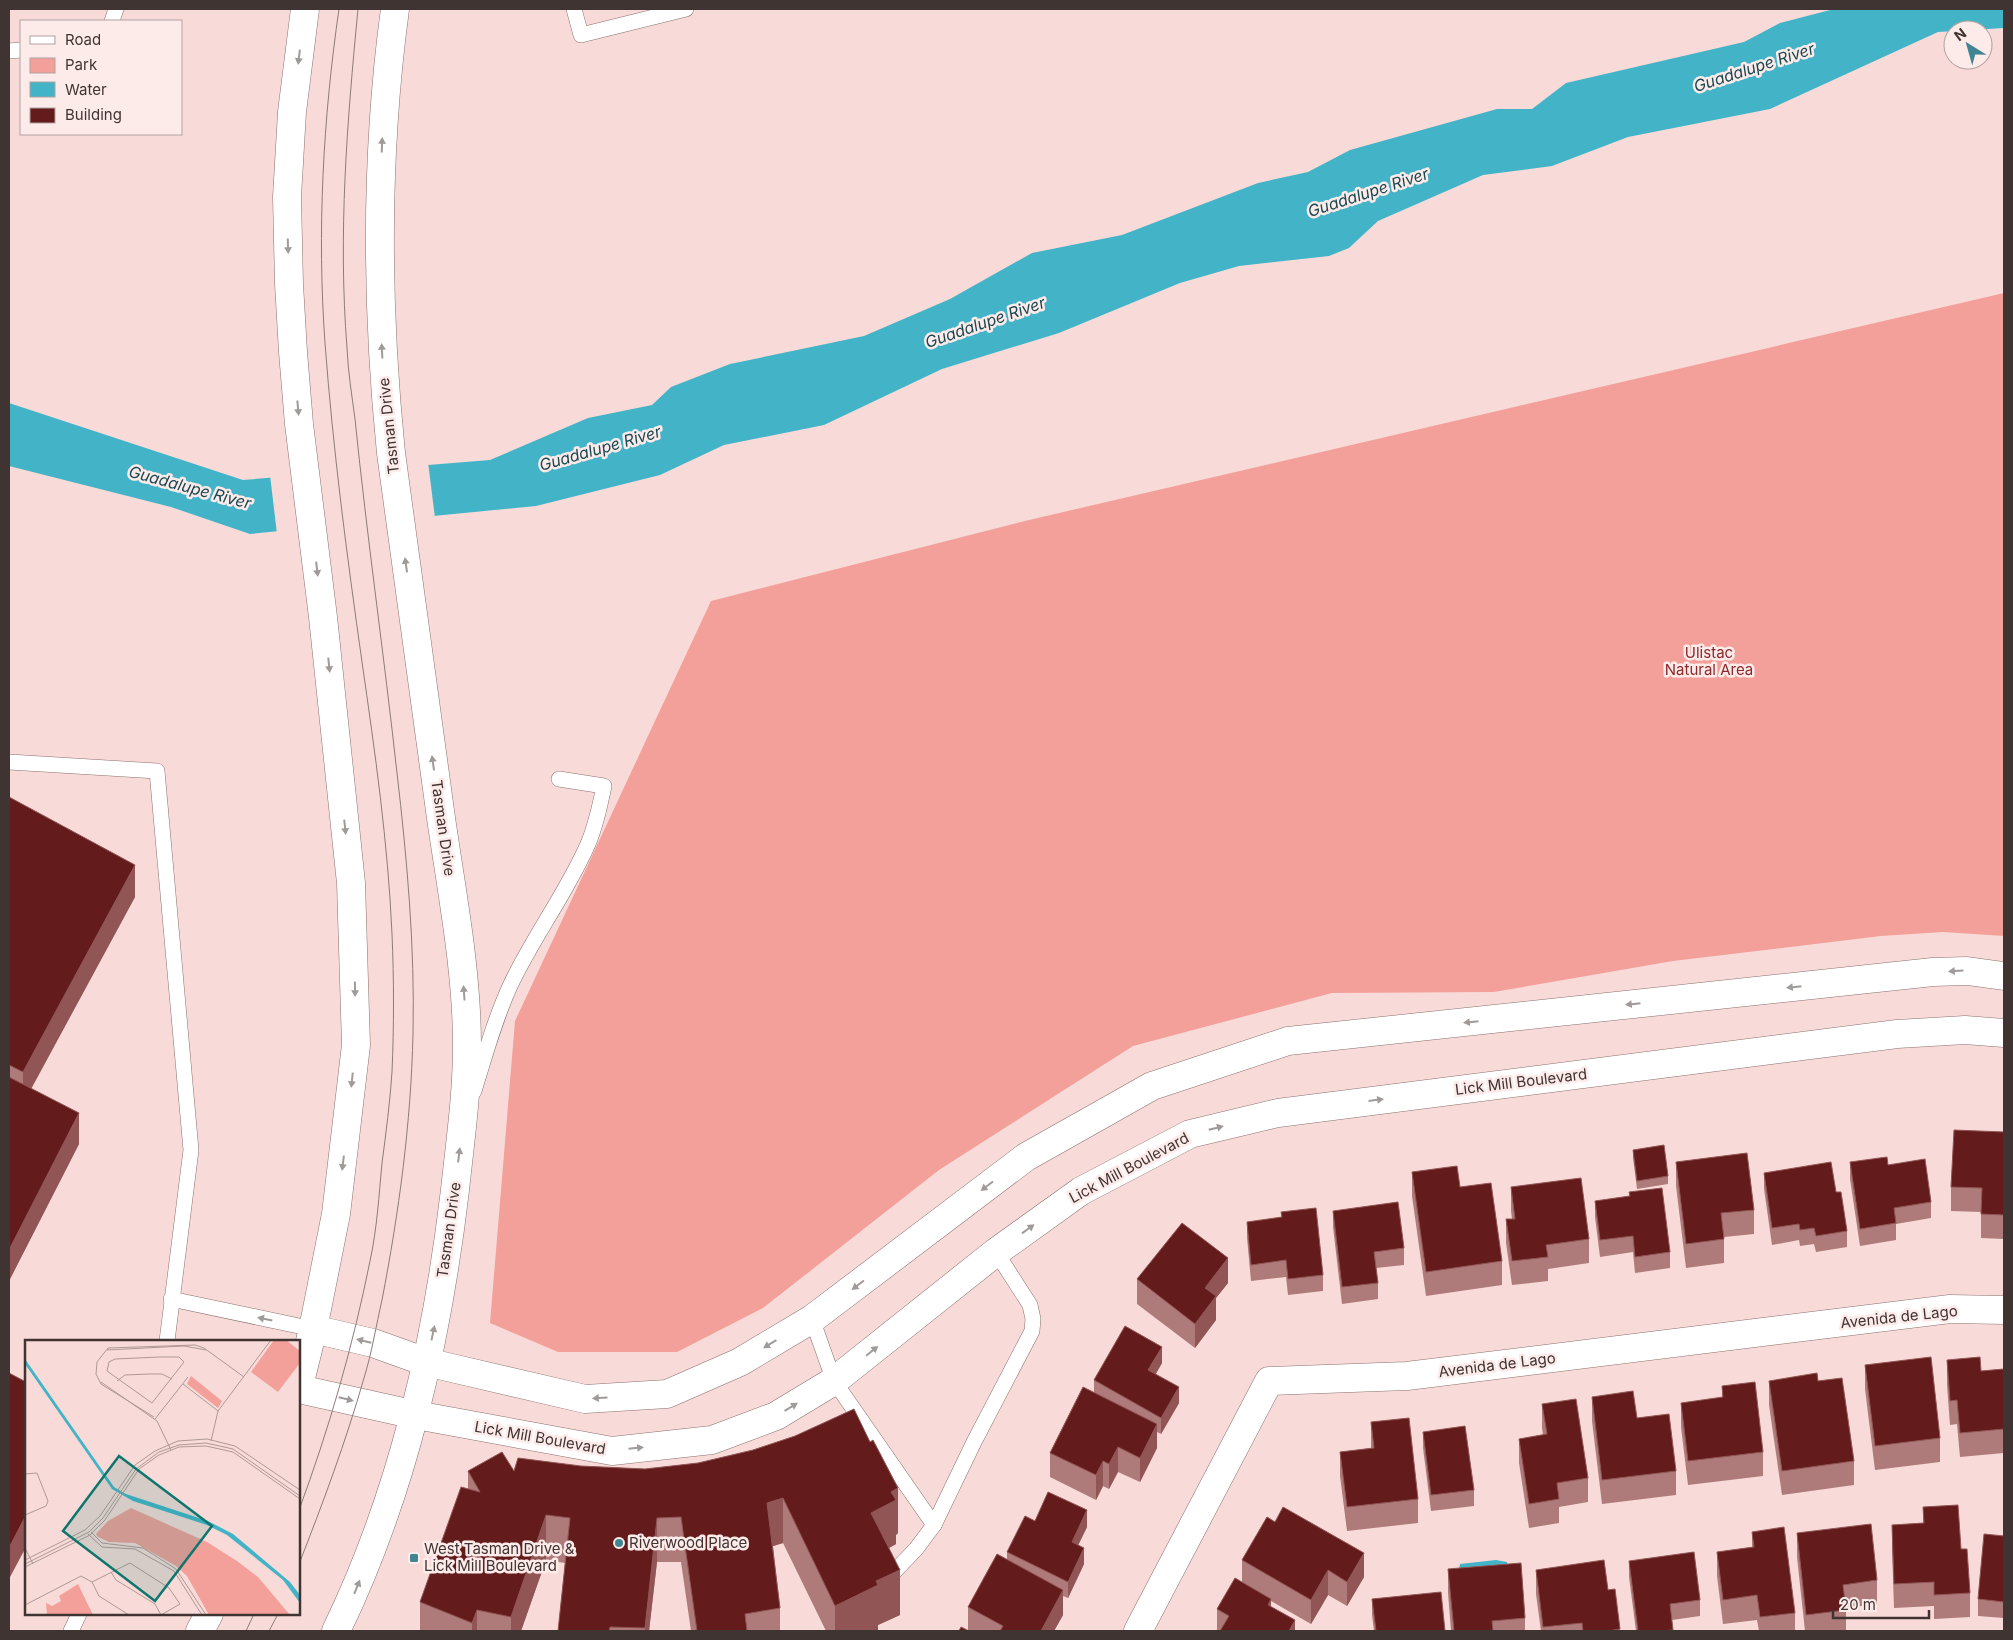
<svg xmlns="http://www.w3.org/2000/svg" width="2013" height="1640" font-family="Inter,sans-serif">
  <style>
    .green { fill: #f3a09a }
    .water { fill: #43b4c8 }
    .pier { fill: #f8dbd8 }
    .lines { fill: none; stroke-linecap: round; stroke-linejoin: round }
    .service-casing { stroke: #8a706e; stroke-width: 16 }
    .minor-casing { stroke: #8a706e; stroke-width: 29 }
    .secondary-casing { stroke: #8a706e; stroke-width: 29 }
    .primary-casing { stroke: #8a706e; stroke-width: 29 }
    .service { stroke: #fff; stroke-width: 15 }
    .minor { stroke: #fff; stroke-width: 28 }
    .secondary { stroke: #fff; stroke-width: 28 }
    .primary { stroke: #fff; stroke-width: 28 }
    .tram { stroke: #8e7b79; stroke-width: 1 }
    .wall { fill: #ae7b7a }
    .shaded-wall { fill: #905554 }
    .building { fill: #631b1b; stroke: #905554 }
    .oneway { fill: #a09a99 }
    .poi-dot { fill: #418593; stroke: #fdebea; stroke-width: 2 }
    .labels { text-anchor: middle; stroke-width: 5; stroke-linejoin: round; paint-order: stroke }
    .street-label { font-size: 15px; fill: #403433; stroke: #fdebea }
    .park-label { font-size: 15px; fill: #8c292b; stroke: #fdebea }
    .poi-label { font-size: 15px; fill: #403433; stroke: #fdebea; text-anchor: start }
    .water-label { font-size: 16px; font-style: italic; fill: #184952; stroke: #fdebea }
    .inset-road { fill: none; stroke: #ae9896; stroke-width: 1 }
    .view { fill: #0f766e; fill-opacity: 0.15; stroke: #0f766e; stroke-width: 2.5 }
    .inset-edge { fill: none; stroke: #403433; stroke-width: 2.5 }
  </style>
  <rect width="100%" height="100%" fill="#f8dbd8"/>
  <path class="green" d="M2004,293V936L1943,932L1881,936L1673,961L1494,992L1332,993L1133,1046L939,1170L763,1308L677,1352H558L490,1323L515,1021L711,601L1029,520Z"/>
  <g class="water">
    <path d="M1834,9H2004V28L1938,32L1770,109L1628,137L1552,166L1483,175L1378,221L1349,248L1329,256L1239,266L1180,283L1059,333L942,369L824,425L724,445L660,475L536,506L250,534L171,507L9,466V403L243,480L490,460L588,418L652,405L671,387L730,364L864,336L950,299L1032,253L1122,235L1258,183L1308,172L1350,150L1497,109H1532L1566,83L1744,42L1780,23Z"/>
    <path d="M1496,1560L1507,1562L1508,1571L1459,1569L1460,1564Z"/>
  </g>
  <path class="pier" d="M428,462L435,518L277,534L270,475Z"/>
  <g class="lines">
    <defs>
      <g id="service">
        <path d="M574,9L581,35L686,9"/>
        <path d="M112,21L116,9"/>
        <path d="M9,51L21,50"/>
        <path d="M9,762L157,771L191,1150L167,1341"/>
        <path d="M474,1091C485,1055 495,1019 510,986C533,937 566,894 588,844C596,825 600,806 604,786L559,779"/>
        <path d="M171,1299L313,1329"/>
        <path d="M812,1319L834,1381L934,1525"/>
        <path d="M893,1573L916,1549L934,1525L974,1442L1032,1331L1033,1319L1030,1305L996,1252"/>
        <path d="M71,1631L79,1614"/>
      </g>
      <path id="minor" d="M1138,1631L1269,1381L1407,1376L1950,1309L2004,1310"/>
      <g id="secondary">
        <path d="M313,1329L373,1343L426,1362L585,1399L667,1394L740,1362L812,1319L1026,1157L1152,1086L1288,1041L1933,972L1967,971L2004,976"/>
        <path d="M299,1389L416,1415L612,1451L712,1440L776,1416L834,1381L996,1252L1081,1191L1190,1134L1278,1113L1897,1034L1965,1030L2004,1033"/>
      </g>
      <g id="primary">
        <path d="M299,1386L313,1329L336,1214L356,1045L351,883L323,617L299,424L293,352L289,284L287,197L292,112L305,9"/>
        <path d="M200,1631L209,1614"/>
        <path d="M336,1631C403,1493 437,1342 455,1190C460,1143 467,1094 467,1046C467,970 452,894 441,818C424,697 408,575 391,453C376,305 375,156 395,9"/>
      </g>
    </defs>
    <use href="#service" class="service-casing"/>
    <use href="#minor" class="minor-casing"/>
    <use href="#secondary" class="secondary-casing"/>
    <use href="#primary" class="primary-casing"/>
    <use href="#service" class="service"/>
    <use href="#minor" class="minor"/>
    <use href="#secondary" class="secondary"/>
    <use href="#primary" class="primary"/>
    <g class="tram">
      <path d="M299,1510C329,1429 353,1346 370,1261C377,1229 379,1195 382,1163C386,1133 390,1102 392,1072C394,1026 394,980 392,934C388,843 375,752 362,662C347,556 333,450 325,343C317,232 323,119 339,9"/>
      <path d="M299,1564C323,1503 346,1441 364,1378C372,1352 376,1326 382,1300C399,1212 411,1123 413,1034C415,947 407,859 397,773C384,655 367,537 355,419C352,396 348,372 347,348C338,234 347,123 358,9"/>
      <path d="M246,1631L254,1614"/>
      <path d="M269,1631L278,1614"/>
    </g>
  </g>
  <g class="wall">
    <path d="M9,797L135,897L31,1088L79,1144L9,1281Z"/>
    <path d="M2004,1132V1239L1981,1238V1212L1951,1211V1187Z"/>
    <path d="M1633,1150L1668,1176V1184L1637,1189L1633,1158Z"/>
    <path d="M1676,1162L1754,1210V1234L1724,1237V1263L1686,1268L1676,1186Z"/>
    <path d="M1850,1162L1888,1165L1931,1202V1218L1896,1224V1240L1860,1246L1850,1179Z"/>
    <path d="M1412,1172L1460,1187L1502,1261V1285L1426,1296L1412,1196Z"/>
    <path d="M1764,1173L1836,1192L1847,1231V1247L1816,1252L1814,1244L1800,1246L1799,1240L1772,1245L1764,1189Z"/>
    <path d="M1511,1187L1589,1239V1263L1548,1269V1281L1512,1285L1506,1243V1219H1512L1511,1211Z"/>
    <path d="M1629,1192L1670,1252V1268L1635,1273L1633,1252L1600,1257L1595,1217V1201L1629,1196Z"/>
    <path d="M1333,1211L1404,1248V1265L1376,1268L1378,1283V1299L1342,1304L1333,1227Z"/>
    <path d="M1281,1212L1323,1275V1291L1288,1295L1286,1277L1251,1281L1247,1238V1222L1281,1218Z"/>
    <path d="M1137,1279L1228,1283L1216,1298V1320L1195,1348L1137,1304Z"/>
    <path d="M1947,1360L1981,1371L2004,1369V1453L1960,1457L1957,1424L1950,1425L1947,1385Z"/>
    <path d="M1162,1363L1156,1374L1179,1403L1161,1434L1157,1432V1448L1140,1482L1118,1472L1109,1489L1103,1486L1096,1500L1050,1477V1453L1094,1393V1380Z"/>
    <path d="M1865,1365L1940,1438V1462L1875,1470L1865,1389Z"/>
    <path d="M1769,1381H1818L1854,1461V1485L1782,1495L1769,1405Z"/>
    <path d="M1722,1386L1763,1452V1476L1688,1485L1681,1427V1403L1722,1398Z"/>
    <path d="M1592,1397L1637,1418L1676,1471V1495L1602,1504L1592,1421Z"/>
    <path d="M1542,1404L1588,1478V1502L1559,1507V1523L1529,1528L1519,1463V1439L1543,1435L1542,1428Z"/>
    <path d="M1371,1422L1418,1499V1523L1347,1531L1340,1476V1452L1371,1448Z"/>
    <path d="M1423,1432L1474,1490V1506L1431,1511L1423,1448Z"/>
    <path d="M698,1463L898,1533L896,1535V1544L889,1548L900,1615L878,1625V1630L876,1631H826L783,1543L773,1546L780,1608V1631H691L681,1562H657L649,1631H558L565,1563L546,1560L521,1631H420V1602L468,1489V1471H514L581,1466L645,1469Z"/>
    <path d="M1923,1507L1961,1549L1970,1593V1617L1934,1619V1606L1894,1608L1892,1549V1525L1923,1523Z"/>
    <path d="M1267,1517L1364,1577L1347,1606L1328,1595L1311,1624L1271,1601V1607L1295,1631H1217V1609L1242,1582V1560Z"/>
    <path d="M1035,1521L1087,1527L1078,1545L1084,1564L1068,1598L1063,1596V1615L1054,1631H968V1607L1007,1559V1552Z"/>
    <path d="M1752,1532L1795,1613V1631H1759L1757,1620L1723,1624L1717,1576V1552L1752,1547Z"/>
    <path d="M1797,1533L1877,1580V1604L1846,1608V1631H1805L1797,1557Z"/>
    <path d="M2004,1536V1618L1978,1616V1599Z"/>
    <path d="M1629,1561L1700,1600V1616L1672,1620L1673,1631H1636L1629,1577Z"/>
    <path d="M1448,1569L1525,1618V1631H1451L1448,1593Z"/>
    <path d="M1536,1570L1608,1590L1615,1589L1620,1631H1541L1536,1594Z"/>
    <path d="M1372,1599L1445,1631H1374L1372,1615Z"/>
  </g>
  <g class="shaded-wall">
    <path d="M135,865V897L23,1104V1072Z"/>
    <path d="M79,1113V1144L9,1281V1250Z"/>
    <path d="M1228,1258V1283L1216,1298V1320L1195,1348V1324L1205,1288Z"/>
    <path d="M1162,1347V1363L1148,1386V1370Z"/>
    <path d="M1179,1387V1403L1161,1434V1418Z"/>
    <path d="M1157,1424V1448L1140,1482V1458Z"/>
    <path d="M1118,1447V1472L1109,1489V1464Z"/>
    <path d="M1103,1461V1486L1096,1500V1475Z"/>
    <path d="M898,1488V1533L896,1535V1544L871,1558V1513L891,1492Z"/>
    <path d="M783,1498V1543L767,1548V1503Z"/>
    <path d="M1087,1510V1527L1072,1558V1542Z"/>
    <path d="M26,1515V1547L9,1579V1548Z"/>
    <path d="M546,1515V1560L521,1631H511V1617Z"/>
    <path d="M657,1518V1562L649,1631H645Z"/>
    <path d="M1084,1548V1564L1068,1598V1582Z"/>
    <path d="M1364,1553V1577L1347,1606V1582Z"/>
    <path d="M900,1570V1615L878,1625V1630L876,1631H835V1606L876,1581Z"/>
    <path d="M1328,1570V1595L1311,1624V1600Z"/>
    <path d="M1063,1590V1615L1054,1631H1041Z"/>
    <path d="M1271,1599V1623L1268,1605Z"/>
    <path d="M477,1610V1631H472V1623Z"/>
    <path d="M1295,1620V1631H1289Z"/>
  </g>
  <g class="building">
    <path d="M9,797L135,865L23,1072L9,1065Z"/>
    <path d="M9,1077L79,1113L9,1250Z"/>
    <path d="M1954,1130L2004,1132V1215L1981,1214L1982,1188L1951,1187Z"/>
    <path d="M1664,1145L1668,1176L1637,1181L1633,1150Z"/>
    <path d="M1747,1153L1754,1210L1721,1213L1724,1239L1686,1244L1676,1162Z"/>
    <path d="M1887,1157L1888,1165L1925,1159L1931,1202L1894,1208L1896,1223L1860,1229L1850,1162Z"/>
    <path d="M1831,1162L1836,1192H1841L1847,1231L1816,1236L1814,1228L1800,1230L1799,1224L1772,1228L1764,1173Z"/>
    <path d="M1457,1166L1460,1187L1491,1183L1502,1261L1426,1272L1412,1172Z"/>
    <path d="M1581,1178L1589,1239L1546,1245L1548,1257L1512,1261L1506,1219H1515L1511,1187Z"/>
    <path d="M1662,1188L1670,1252L1635,1257L1633,1236L1600,1240L1595,1201L1630,1196L1629,1192Z"/>
    <path d="M1398,1202L1404,1248L1374,1252L1378,1283L1342,1287L1333,1211Z"/>
    <path d="M1316,1208L1323,1275L1288,1279L1286,1260L1251,1265L1247,1222L1282,1217L1281,1212Z"/>
    <path d="M1182,1223L1228,1258L1205,1288L1216,1296L1195,1324L1137,1279Z"/>
    <path d="M1125,1326L1162,1347L1148,1370L1179,1387L1161,1418L1094,1380Z"/>
    <path d="M1931,1357L1940,1438L1875,1446L1865,1365Z"/>
    <path d="M1980,1357L1981,1371L2004,1369V1429L1960,1433L1957,1400L1950,1401L1947,1360Z"/>
    <path d="M9,1373L26,1382V1515L9,1548Z"/>
    <path d="M1817,1373L1818,1381L1842,1378L1854,1461L1782,1471L1769,1381Z"/>
    <path d="M1755,1382L1763,1452L1688,1461L1681,1403L1723,1397L1722,1386Z"/>
    <path d="M1083,1387L1157,1424L1140,1458L1118,1447L1109,1464L1103,1461L1096,1475L1050,1453Z"/>
    <path d="M1633,1391L1637,1418L1669,1414L1676,1471L1602,1480L1592,1397Z"/>
    <path d="M1576,1399L1588,1478L1557,1483L1559,1499L1529,1504L1519,1439L1547,1434L1542,1404Z"/>
    <path d="M854,1409L870,1442L873,1440L898,1488L891,1492L896,1500L871,1513L900,1570L876,1581L878,1585L835,1606L783,1498L767,1503L780,1608L745,1614L747,1631H697L681,1517L657,1518L645,1628L610,1627L609,1631H558L570,1518L546,1515L511,1617L477,1610L472,1623L420,1602L461,1487L480,1492L468,1471L502,1452L514,1471L518,1458L581,1466L645,1469L698,1463L753,1450L795,1436Z"/>
    <path d="M1409,1418L1418,1499L1347,1507L1340,1452L1374,1448L1371,1422Z"/>
    <path d="M1465,1426L1474,1490L1431,1495L1423,1432Z"/>
    <path d="M1048,1492L1087,1510L1072,1542L1084,1548L1068,1582L1007,1552L1025,1516L1035,1521Z"/>
    <path d="M1958,1505L1961,1549H1967L1970,1593L1934,1595V1582L1894,1584L1892,1525L1924,1523L1923,1507Z"/>
    <path d="M1283,1507L1364,1553L1347,1582L1328,1570L1311,1600L1242,1560L1267,1517L1275,1522Z"/>
    <path d="M1871,1524L1877,1580L1843,1585L1846,1610L1806,1615L1797,1533Z"/>
    <path d="M1784,1527L1795,1613L1760,1617L1757,1595L1723,1600L1717,1552L1754,1547L1752,1532Z"/>
    <path d="M1984,1534L2004,1536V1602L1978,1599Z"/>
    <path d="M1694,1552L1700,1600L1670,1604L1673,1630L1659,1631H1638L1629,1561Z"/>
    <path d="M997,1554L1063,1590L1041,1631H1000L1003,1626L968,1607Z"/>
    <path d="M1604,1560L1608,1590L1615,1589L1620,1629L1608,1631H1583L1582,1623L1543,1627L1536,1570Z"/>
    <path d="M1521,1563L1525,1618L1492,1621L1493,1631H1454L1448,1569Z"/>
    <path d="M1235,1578L1271,1599L1268,1605L1295,1620L1289,1631H1220L1229,1616L1217,1609Z"/>
    <path d="M1441,1592L1445,1631H1376L1372,1599Z"/>
    <path d="M961,1627L969,1631H959Z"/>
  </g>
  <defs><path id="oneway-solid" d="M-6-.8H1V-3.2L6.5 0L1 3.2V.8H-6Z" transform="scale(1.25)"/></defs>
  <g class="oneway">
    <use href="#oneway-solid" transform="translate(299 57) rotate(97)"/>
    <use href="#oneway-solid" transform="translate(382 145) rotate(-88)"/>
    <use href="#oneway-solid" transform="translate(288 246) rotate(88)"/>
    <use href="#oneway-solid" transform="translate(382 351) rotate(-93)"/>
    <use href="#oneway-solid" transform="translate(298 408) rotate(85)"/>
    <use href="#oneway-solid" transform="translate(406 565) rotate(-98)"/>
    <use href="#oneway-solid" transform="translate(317 569) rotate(83)"/>
    <use href="#oneway-solid" transform="translate(329 665) rotate(84)"/>
    <use href="#oneway-solid" transform="translate(433 763) rotate(-98)"/>
    <use href="#oneway-solid" transform="translate(345 827) rotate(84)"/>
    <use href="#oneway-solid" transform="translate(1956 971) rotate(177)"/>
    <use href="#oneway-solid" transform="translate(1794 987) rotate(174)"/>
    <use href="#oneway-solid" transform="translate(355 989) rotate(89)"/>
    <use href="#oneway-solid" transform="translate(464 993) rotate(-94)"/>
    <use href="#oneway-solid" transform="translate(1633 1004) rotate(174)"/>
    <use href="#oneway-solid" transform="translate(1471 1022) rotate(174)"/>
    <use href="#oneway-solid" transform="translate(352 1080) rotate(96)"/>
    <use href="#oneway-solid" transform="translate(1376 1100) rotate(-7)"/>
    <use href="#oneway-solid" transform="translate(1216 1128) rotate(-14)"/>
    <use href="#oneway-solid" transform="translate(459 1155) rotate(-83)"/>
    <use href="#oneway-solid" transform="translate(343 1163) rotate(97)"/>
    <use href="#oneway-solid" transform="translate(987 1186) rotate(143)"/>
    <use href="#oneway-solid" transform="translate(1028 1229) rotate(-36)"/>
    <use href="#oneway-solid" transform="translate(858 1285) rotate(143)"/>
    <use href="#oneway-solid" transform="translate(265 1319) rotate(-168)"/>
    <use href="#oneway-solid" transform="translate(433 1333) rotate(-78)"/>
    <use href="#oneway-solid" transform="translate(364 1341) rotate(-166)"/>
    <use href="#oneway-solid" transform="translate(770 1344) rotate(149)"/>
    <use href="#oneway-solid" transform="translate(872 1351) rotate(-39)"/>
    <use href="#oneway-solid" transform="translate(600 1398) rotate(177)"/>
    <use href="#oneway-solid" transform="translate(346 1399) rotate(14)"/>
    <use href="#oneway-solid" transform="translate(791 1407) rotate(-31)"/>
    <use href="#oneway-solid" transform="translate(636 1448) rotate(-6)"/>
    <use href="#oneway-solid" transform="translate(357 1587) rotate(-68)"/>
  </g>
  <g class="poi-dot">
    <circle cx="619" cy="1543" r="5"/>
    <rect x="409" y="1553" width="10" height="10" rx="2.5"/>
  </g>
  <g class="labels">
    <g class="street-label">
      <text transform="translate(389 426) rotate(-96)" y="5">Tasman Drive</text>
      <text transform="translate(443 828) rotate(82)" y="5">Tasman Drive</text>
      <text transform="translate(1521 1082) rotate(-7)" y="5">Lick Mill Boulevard</text>
      <text transform="translate(1129 1168) rotate(-28)" y="5">Lick Mill Boulevard</text>
      <text transform="translate(449 1230) rotate(-82)" y="5">Tasman Drive</text>
      <text transform="translate(1899 1317) rotate(-6)" y="5">Avenida de Lago</text>
      <text transform="translate(1497 1365) rotate(-7)" y="5">Avenida de Lago</text>
      <text transform="translate(540 1438) rotate(10)" y="5">Lick Mill Boulevard</text>
    </g>
    <g class="park-label">
      <text x="1709" y="658">Ulistac<tspan x="1709" dy="17">Natural Area</tspan></text>
    </g>
    <g class="poi-label">
      <text x="629" y="1548">Riverwood Place</text>
      <text x="424" y="1554">West Tasman Drive &amp;<tspan x="424" dy="17">Lick Mill Boulevard</tspan></text>
    </g>
    <g class="water-label">
      <text transform="translate(1754 67) rotate(-18)" y="6">Guadalupe River</text>
      <text transform="translate(1368 192) rotate(-18)" y="6">Guadalupe River</text>
      <text transform="translate(985 322) rotate(-19)" y="6">Guadalupe River</text>
      <text transform="translate(600 448) rotate(-16)" y="6">Guadalupe River</text>
      <text transform="translate(190 487) rotate(15)" y="6">Guadalupe River</text>
    </g>
  </g>
  <g transform="translate(25 1340)">
    <rect width="275" height="275" fill="#f8dbd8"/>
    <path d="M249,0H261L275,11V23L253,52L226,32ZM166,36L197,61L193,68L162,44ZM106,168L182,202L212,221L233,237L265,275H184L162,236L151,226L110,203L84,202L73,197L71,194L83,181ZM53,244L68,275H22L21,263L27,266L36,261L34,256Z" fill="#f3a09a"/>
    <path d="M0,19L89,147L101,154L183,181L208,194L265,242L275,255V263L258,240L202,195L182,185L108,161L87,149L0,24Z" fill="#43b4c8"/>
    <path class="inset-road" d="M82,10L159,6L181,10M134,17H154L159,22L127,63L82,31L84,22L90,19ZM92,41L100,35L124,34H137L147,39M76,42L132,81L146,110M158,44L193,71M129,77L76,44L71,34L72,22L83,8L170,5L179,8L219,37M130,79L163,37M186,101L193,71L246,0M0,134L12,133L23,161L21,166L0,175M66,192L77,203L118,208L151,229L181,275M63,194L77,207L110,209L149,231L177,275M0,208L8,224M0,220L60,190L75,176L110,125L130,111L153,101L182,99L210,106L275,150M0,224L64,192L78,178L111,129L134,112L154,105L181,103L208,109L275,156M0,227L65,195L80,180L114,129L134,115L154,107L181,106L208,112L275,159M86,232L91,240L130,264L136,275M67,242L105,223L144,248L155,264L136,275M0,265L56,236L67,242L74,256L104,275"/>
    <path class="view" d="M94,116L187,186L130,261L38,191Z"/>
    <rect width="275" height="275" class="inset-edge"/>
  </g>
  <rect width="2013" height="1640" fill="none" stroke="#403433" stroke-width="20"/>
  <rect x="20" y="20" width="162" height="115" fill="#fdebea" stroke="#b1a2a1"/>
  <rect x="30" y="36" width="25" height="8" fill="#ffffff" stroke="#b1a2a1"/>
  <text x="65" y="45" font-size="15" fill="#403433">Road</text>
  <rect x="30" y="58" width="25" height="15" fill="#f3a09a" stroke="#b1a2a1"/>
  <text x="65" y="70" font-size="15" fill="#403433">Park</text>
  <rect x="30" y="82" width="25" height="15" fill="#43b4c8" stroke="#b1a2a1"/>
  <text x="65" y="95" font-size="15" fill="#403433">Water</text>
  <rect x="30" y="108" width="25" height="15" fill="#631b1b" stroke="#b1a2a1"/>
  <text x="65" y="120" font-size="15" fill="#403433">Building</text>
  <g transform="translate(1968 45) rotate(323)"><circle r="24" fill="#fdebea" stroke="#b1a2a1"/>
  <path d="M0-4L9 19L0 12L-9 19Z" fill="#418593"/>
  <text y="-8" font-size="14" font-weight="bold" text-anchor="middle" fill="#403433">N</text>
  </g>
  <path d="M1833 1610v8h96v-8" fill="none" stroke="#403433" stroke-width="2.5"/>
  <text x="1840" y="1610" font-size="15" fill="#403433" stroke="#fdebea" stroke-width="4" paint-order="stroke">20 m</text>
</svg>
